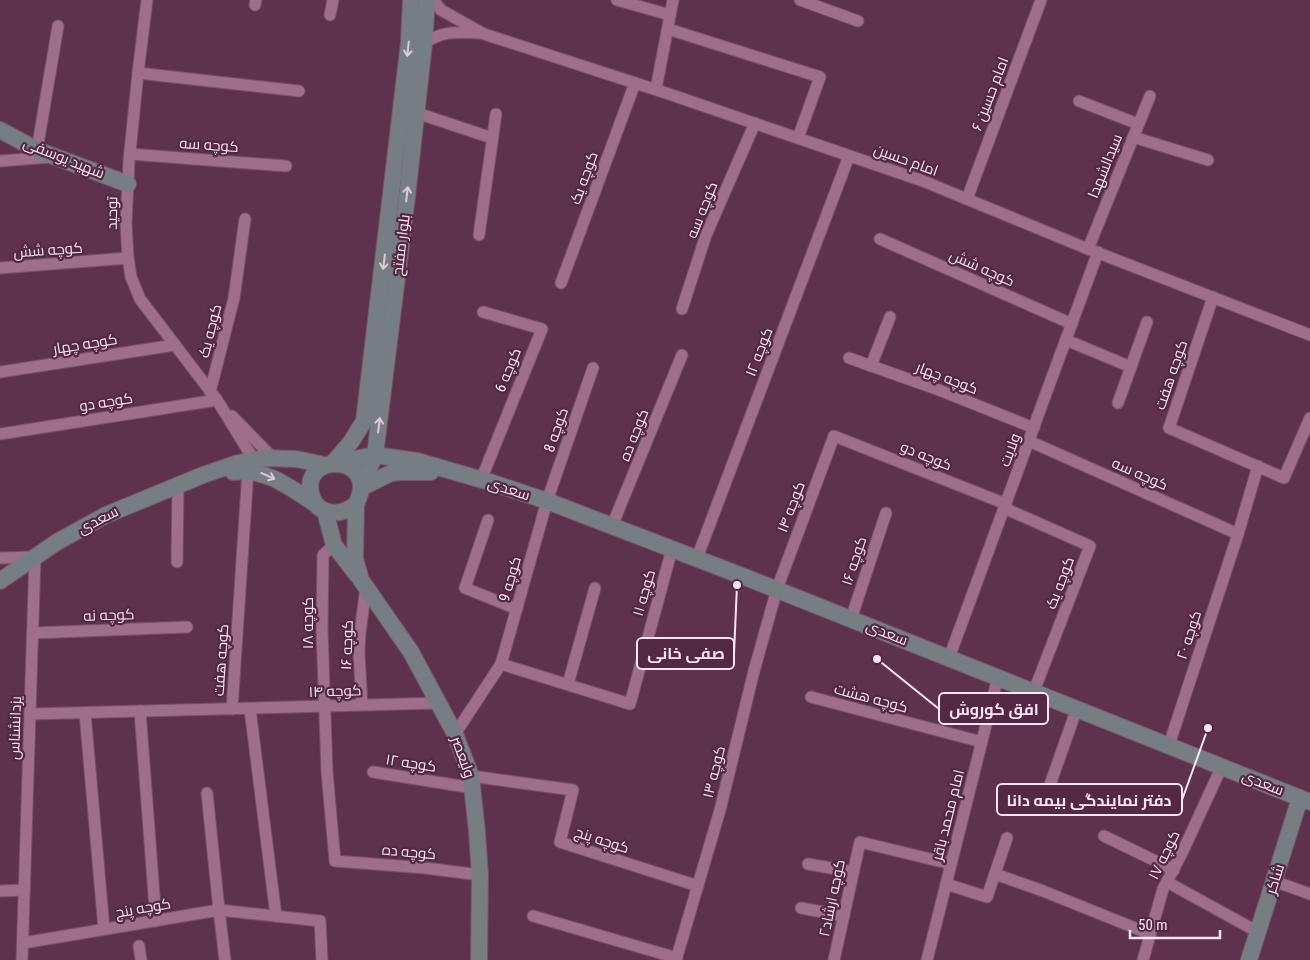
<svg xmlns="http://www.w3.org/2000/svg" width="1310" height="960" font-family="'Roboto Condensed',Cairo,sans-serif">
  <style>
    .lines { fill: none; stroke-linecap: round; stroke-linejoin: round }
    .street-casing { stroke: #765269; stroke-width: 13 }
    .secondary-casing { stroke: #765269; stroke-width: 18 }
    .street { stroke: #9e6e8b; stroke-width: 11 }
    .secondary { stroke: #767e84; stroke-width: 16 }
    .oneway { stroke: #ddcad7 }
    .labels { text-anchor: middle; stroke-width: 4.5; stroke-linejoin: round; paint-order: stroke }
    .street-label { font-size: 15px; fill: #ffe3f3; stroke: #522843 }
    .leader { fill: none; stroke: #ffe3f3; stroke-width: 2 }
    .callout-dot { fill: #ffe3f3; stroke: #522843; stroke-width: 2 }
    .callout { fill: #522843; stroke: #ffe3f3; stroke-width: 2 }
    .callout-label { font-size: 16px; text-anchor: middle; font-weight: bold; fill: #ffe3f3 }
  </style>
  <rect width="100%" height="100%" fill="#5e324d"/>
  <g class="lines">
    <defs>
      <g id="street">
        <path d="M147,0L138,73L129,161L126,223L128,258L131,277L140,299L217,400L254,460"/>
        <path d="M433,0L441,10L484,34L669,94L923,181L1088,249L1310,335"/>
        <path d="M617,0L670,15"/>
        <path d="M800,0L858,21"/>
        <path d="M255,5L256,0"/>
        <path d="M330,15L333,0"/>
        <path d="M668,29L820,77L798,138"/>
        <path d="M424,44C442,30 459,32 480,33"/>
        <path d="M138,73L299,91"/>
        <path d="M656,89L673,0"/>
        <path d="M1079,101L1138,124"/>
        <path d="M417,113L492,138"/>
        <path d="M1133,137L1208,160"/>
        <path d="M37,150L58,26"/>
        <path d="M130,154L286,166"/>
        <path d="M0,161L51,157"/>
        <path d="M967,199L1041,0"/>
        <path d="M479,235L496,114"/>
        <path d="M880,239L1072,324"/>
        <path d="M1088,249L1150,96"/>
        <path d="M0,268L128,258"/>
        <path d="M561,283L635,83"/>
        <path d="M1213,297L1169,428L1284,478L1310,418"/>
        <path d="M682,309L706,235L755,123"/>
        <path d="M1066,340L1131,367"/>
        <path d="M849,358L939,390L1034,428"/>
        <path d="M871,366L890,317"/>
        <path d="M0,372L175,345"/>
        <path d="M210,392L234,298L245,219"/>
        <path d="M1118,403L1147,322"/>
        <path d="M232,416L273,458"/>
        <path d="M0,434L217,400"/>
        <path d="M1029,441L1238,534"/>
        <path d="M481,480L542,329L483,312"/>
        <path d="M1004,508L1090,546L1034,691"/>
        <path d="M488,520L465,588L517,609"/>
        <path d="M612,526L682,355"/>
        <path d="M334,545L323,555L322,630L327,772L335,861L425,868L480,875"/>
        <path d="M0,558L35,557L22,960"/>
        <path d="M697,558L849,156"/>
        <path d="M177,562L178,485"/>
        <path d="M851,619L886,513"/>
        <path d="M33,633L187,627"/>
        <path d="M949,658L1098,252"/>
        <path d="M501,664L547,501L593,368"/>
        <path d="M568,684L595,588"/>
        <path d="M811,697L982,742"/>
        <path d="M362,705L359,653L360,633L366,587"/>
        <path d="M232,709L248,471"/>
        <path d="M250,709L276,916"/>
        <path d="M140,711L156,921"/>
        <path d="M85,713L104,929"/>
        <path d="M30,714L439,703"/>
        <path d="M455,734L501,664L630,704L672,549"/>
        <path d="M1169,745L1238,534L1258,466"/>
        <path d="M373,772L473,788"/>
        <path d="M471,776L573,790L560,842L698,886"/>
        <path d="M207,793L219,910L320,921L322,960"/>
        <path d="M1045,799L1077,708"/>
        <path d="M1104,836L1174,870"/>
        <path d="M808,864L853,872"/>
        <path d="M995,874L1043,891L1150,934"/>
        <path d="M1274,881L1310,894"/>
        <path d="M1167,882L1258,932"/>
        <path d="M946,884L987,897L1007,838"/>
        <path d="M0,891L24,890"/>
        <path d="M801,908L844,916"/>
        <path d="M533,916L677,958"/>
        <path d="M23,943L219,910L225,960"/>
        <path d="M139,946L141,960"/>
        <path d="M676,960L720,810L754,671L777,589L834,436L1006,504"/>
        <path d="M834,960L860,842L951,864"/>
        <path d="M927,960L998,677"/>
        <path d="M1143,960L1163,889L1182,853L1222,766"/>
      </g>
      <g id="secondary">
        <path d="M0,130L37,150L128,184"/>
        <path d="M333,463L375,455L417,461L493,483L547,501L750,579L1310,802"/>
        <path d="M333,463L351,442L364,421L409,42L411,0"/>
        <path d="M233,472C265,468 288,486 314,503"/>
        <path d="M361,488L375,455L407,197L424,44L427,0"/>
        <path d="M361,488L391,473L401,472H431"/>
        <path d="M356,504C342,516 319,517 312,497C297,450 382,454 356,504L355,559L361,580L411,652L455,734L471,776L477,832L480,875L479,960"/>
        <path d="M325,511L334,545L357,575"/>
        <path d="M0,581L57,542L106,515L203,475L238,463L265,458L296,459L325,465"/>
        <path d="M1249,960L1300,798"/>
      </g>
    </defs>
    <use href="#street" class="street-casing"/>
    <use href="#secondary" class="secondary-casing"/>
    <use href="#street" class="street"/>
    <use href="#secondary" class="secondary"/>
  </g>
  <defs><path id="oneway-shaft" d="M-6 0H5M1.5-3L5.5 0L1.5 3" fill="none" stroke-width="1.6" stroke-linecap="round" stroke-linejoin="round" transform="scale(1.25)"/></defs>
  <g class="oneway">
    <use href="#oneway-shaft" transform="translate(408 49) rotate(96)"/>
    <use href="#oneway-shaft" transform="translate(407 194) rotate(-83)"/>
    <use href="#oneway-shaft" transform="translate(384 262) rotate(97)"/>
    <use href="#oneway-shaft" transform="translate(379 425) rotate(-83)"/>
    <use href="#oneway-shaft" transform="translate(268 476) rotate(24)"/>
  </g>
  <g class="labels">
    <g class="street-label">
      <text transform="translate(990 94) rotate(-69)" y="5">امام حسین ۶</text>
      <text transform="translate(209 145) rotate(4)" y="5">کوچه سه</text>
      <text transform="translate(64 158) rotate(22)" y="5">شهید یوسفی</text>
      <text transform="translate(906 160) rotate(20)" y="5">امام حسین</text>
      <text transform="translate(1105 166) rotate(-68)" y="5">سیدالشهدا</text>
      <text transform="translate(584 178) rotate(-70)" y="5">کوچه یک</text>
      <text transform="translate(702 210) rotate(-68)" y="5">کوچه سه</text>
      <text transform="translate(112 213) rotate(-89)" y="5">توحید</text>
      <text transform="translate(401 245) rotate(-83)" y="5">بلوار مفتح</text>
      <text transform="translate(48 250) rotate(-4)" y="5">کوچه شش</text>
      <text transform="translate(982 268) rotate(24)" y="5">کوچه شش</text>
      <text transform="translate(210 331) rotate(-76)" y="5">کوچه یک</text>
      <text transform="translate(85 344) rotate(-9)" y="5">کوچه چهار</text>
      <text transform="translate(759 352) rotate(-69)" y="5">کوچه ۱۲</text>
      <text transform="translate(508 370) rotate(-68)" y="5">کوچه 6</text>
      <text transform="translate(1171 375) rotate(-71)" y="5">کوچه هفت</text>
      <text transform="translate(947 378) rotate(21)" y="5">کوچه چهار</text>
      <text transform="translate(106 402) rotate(-9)" y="5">کوچه دو</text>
      <text transform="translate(556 430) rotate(-71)" y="5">کوچه 8</text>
      <text transform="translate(634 435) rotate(-68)" y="5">کوچه ده</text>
      <text transform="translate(1010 450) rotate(-70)" y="5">ولایت</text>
      <text transform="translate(926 456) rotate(22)" y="5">کوچه دو</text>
      <text transform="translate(1140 474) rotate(24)" y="5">کوچه سه</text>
      <text transform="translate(509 489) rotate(18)" y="5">سعدی</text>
      <text transform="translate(791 507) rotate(-69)" y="5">کوچه ۱۴</text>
      <text transform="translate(98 520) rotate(-27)" y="5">سعدی</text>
      <text transform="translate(854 561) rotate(-72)" y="5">کوچه ۱۶</text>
      <text transform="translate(510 579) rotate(-74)" y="5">کوچه 9</text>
      <text transform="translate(1060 583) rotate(-69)" y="5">کوچه یک</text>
      <text transform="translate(644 593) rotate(-74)" y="5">کوچه ۱۱</text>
      <text transform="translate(109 615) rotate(-2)" y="5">کوچه نه</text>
      <text transform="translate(308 623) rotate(-90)" y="5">کوچه ۱۸</text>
      <text transform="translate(887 633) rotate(22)" y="5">سعدی</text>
      <text transform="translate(1189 635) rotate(-72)" y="5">کوچه ۲۰</text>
      <text transform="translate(347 645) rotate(-88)" y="5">کوچه ۱۶</text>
      <text transform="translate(221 660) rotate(-86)" y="5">کوچه هفت</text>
      <text transform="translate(335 691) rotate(-2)" y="5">کوچه ۱۴</text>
      <text transform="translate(871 698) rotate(15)" y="5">کوچه هشت</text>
      <text transform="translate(15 728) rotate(-88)" y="5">یزدانشناس</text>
      <text transform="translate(463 757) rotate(70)" y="5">ولیعصر</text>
      <text transform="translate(411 763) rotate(9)" y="5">کوچه ۱۲</text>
      <text transform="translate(714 772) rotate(-76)" y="5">کوچه ۱۳</text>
      <text transform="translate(1263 783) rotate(22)" y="5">سعدی</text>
      <text transform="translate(948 815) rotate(-76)" y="5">امام محمد باقر</text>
      <text transform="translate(602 840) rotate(18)" y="5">کوچه پنج</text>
      <text transform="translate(409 852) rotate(5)" y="5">کوچه ده</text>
      <text transform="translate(1164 855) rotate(-64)" y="5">کوچه ۱۷</text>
      <text transform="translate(1275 879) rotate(-73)" y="5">شاکر</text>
      <text transform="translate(832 898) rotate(-78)" y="5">کوچه ارشاد۲</text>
      <text transform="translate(143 908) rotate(-10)" y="5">کوچه پنج</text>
    </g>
  </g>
  <path class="leader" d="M737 585L734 654M877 659L939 709M1208 728L1182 800"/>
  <g class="callout-dot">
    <circle cx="737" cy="585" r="5"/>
    <circle cx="877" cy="659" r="5"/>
    <circle cx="1208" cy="728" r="5"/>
  </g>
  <g class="callout">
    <rect x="637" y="638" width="97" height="31" rx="5"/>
    <rect x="939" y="693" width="109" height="31" rx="5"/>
    <rect x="997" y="784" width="185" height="31" rx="5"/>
  </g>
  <g class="callout-label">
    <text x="686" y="659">صفی خانی</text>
    <text x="994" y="715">افق کوروش</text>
    <text x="1089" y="806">دفتر نمایندگی بیمه دانا</text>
  </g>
  <path d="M1130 930v8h90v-8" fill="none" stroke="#ffe3f3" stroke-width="2.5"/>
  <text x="1138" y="930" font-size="15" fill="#ffe3f3" stroke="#522843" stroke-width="4" paint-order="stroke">50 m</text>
</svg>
